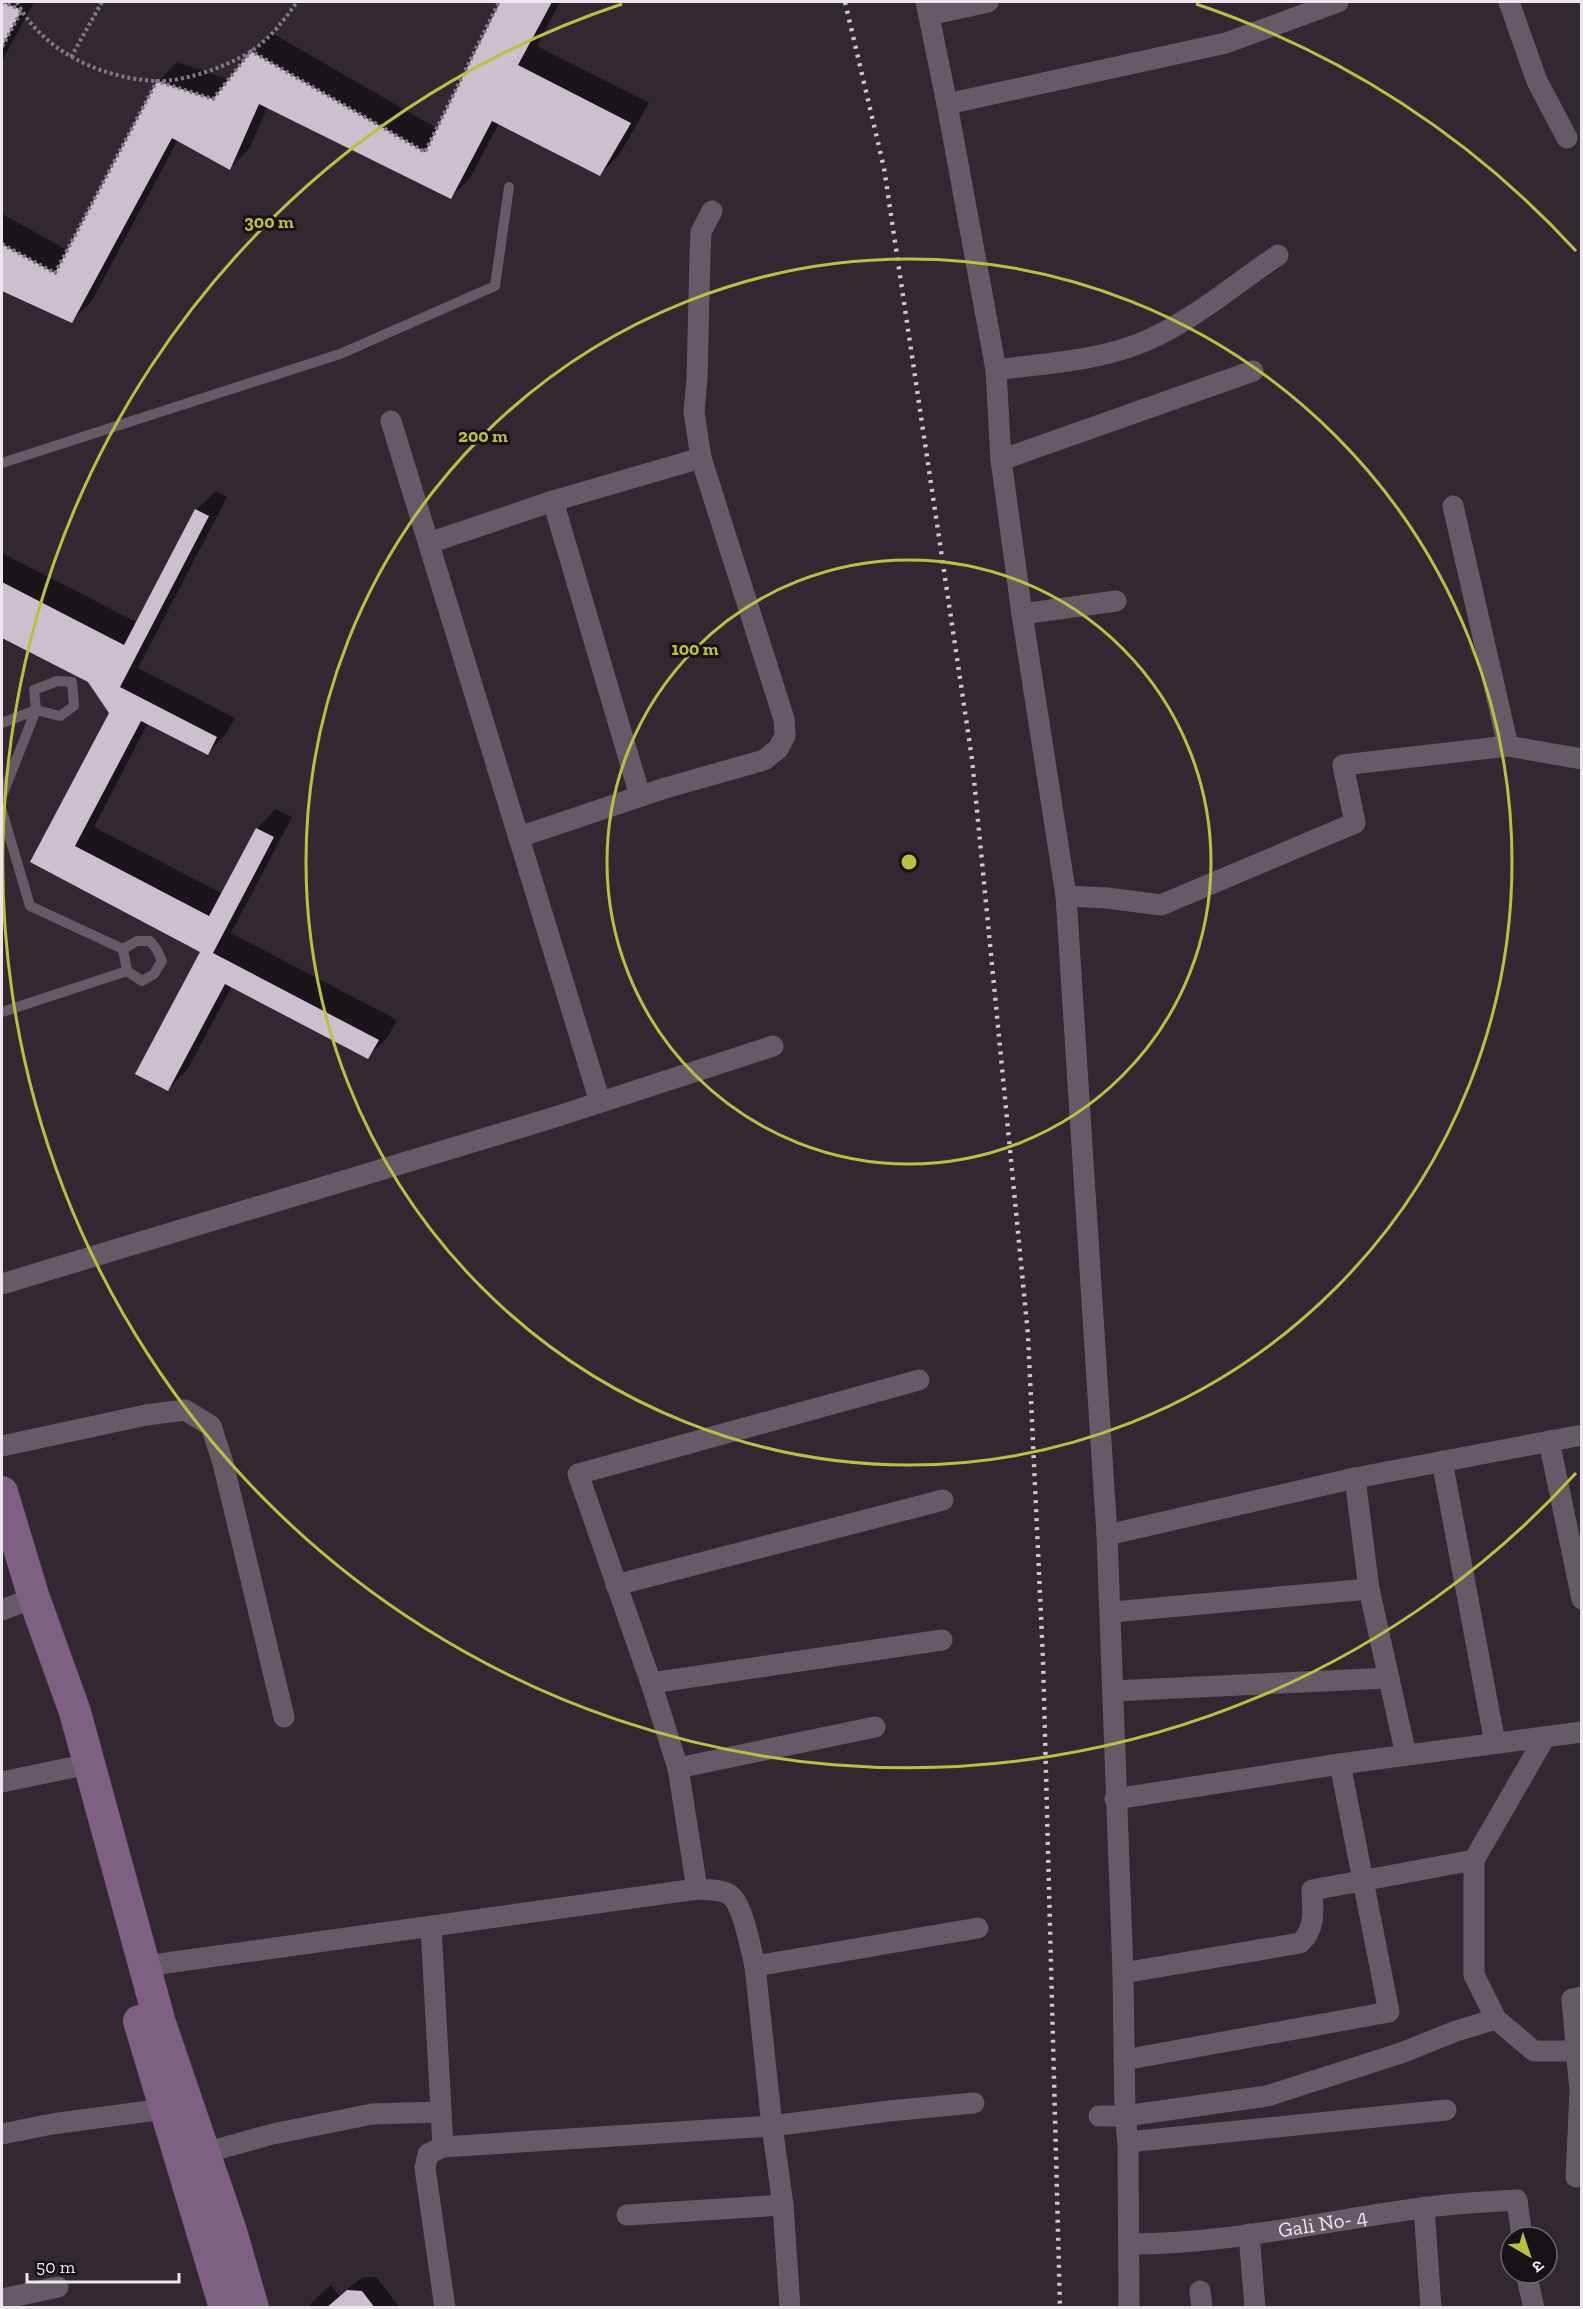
<svg xmlns="http://www.w3.org/2000/svg" width="1583" height="2309" font-family="'Zilla Slab','Noto Sans Devanagari',serif">
  <style>
    .shadow { fill: #0007 }
    .building { fill: #ccc0ce }
    .lines { fill: none; stroke-linecap: round; stroke-linejoin: round }
    .path { stroke: #827a83; stroke-width: 4; stroke-dasharray: 3 3; stroke-linecap: butt }
    .lane { stroke: #655b67; stroke-width: 10 }
    .street { stroke: #655b67; stroke-width: 21 }
    .secondary { stroke: #805f85; stroke-width: 32 }
    .rail { stroke: #ccc6cd; stroke-width: 4.5; stroke-dasharray: 3 6; stroke-linecap: butt }
    .ring { fill: none; stroke: #bac045; stroke-width: 3 }
    .labels { text-anchor: middle; stroke-width: 6; stroke-linejoin: round; paint-order: stroke }
    .street-label { font-size: 21px; fill: #ece6ed; stroke: #161217 }
    .centre { fill: #bac045; stroke: #161217; stroke-width: 3 }
    .ring-label { font-size: 18px; text-anchor: middle; font-weight: bold; fill: #bac045; stroke: #161217; stroke-width: 6; stroke-linejoin: round; paint-order: stroke }
  </style>
  <rect width="100%" height="100%" fill="#312832"/>
  <g class="shadow">
    <path d="M2,2H34L2,61Z"/>
    <path d="M501,2H560L537,46L649,103L619,155L600,174L499,123L470,178L451,197L268,106L249,149L230,168L178,140L91,302L71,321L2,289V214L69,251L158,82L177,62L230,80L253,52L272,33L438,129Z"/>
    <path d="M216,491L227,497L138,668L235,718L226,734L207,753L148,723L94,827L223,894L257,828L276,809L292,817L231,933L397,1020L387,1038L368,1057L232,986L187,1070L168,1089L202,951L32,861L110,712L89,681L2,636V553L138,623L196,510Z"/>
    <path d="M363,2277H376L400,2308H306L331,2285L339,2296Z"/>
  </g>
  <g class="building">
    <path d="M2,2L22,10L2,47Z"/>
    <path d="M500,2H552L518,65L631,123L600,176L492,121L451,199L259,104L230,170L172,138L72,323L2,291V244L55,273L157,81L213,99L251,51L425,152Z"/>
    <path d="M195,509L209,516L120,687L217,737L208,755L141,721L75,846L209,916L256,828L274,837L213,953L379,1040L368,1059L225,984L168,1091L135,1074L200,952L30,862L109,713L88,682L2,638V582L124,645Z"/>
    <path d="M347,2290L362,2291L375,2308H326Z"/>
  </g>
  <g class="lines">
    <g class="path">
      <path d="M2,2L22,10L2,47"/>
      <path d="M17,2C42,51 101,78 155,81C185,82 225,67 250,52C270,39 284,20 297,2"/>
      <path d="M71,57L102,2"/>
      <path d="M2,244L55,273L157,81L213,99L251,51L425,152L499,2H498"/>
    </g>
    <g class="lane">
      <path d="M2,463L340,354L495,286L509,187"/>
      <path d="M2,723L36,710L34,690L57,681L72,682L74,706L60,716L36,710L2,796"/>
      <path d="M2,811L30,906L123,949"/>
      <path d="M137,941H150L157,950L162,961L154,974L142,981L127,971L123,949Z"/>
      <path d="M2,1012L127,971"/>
    </g>
    <g class="street">
      <path d="M926,2L947,104L996,370L1001,460L1022,614L1066,896L1107,1535L1355,1478L1582,1435"/>
      <path d="M1509,2L1537,81L1567,138"/>
      <path d="M929,15L988,2"/>
      <path d="M947,104L1226,43L1338,2"/>
      <path d="M996,370C1046,363 1101,361 1148,340C1193,320 1237,283 1278,255"/>
      <path d="M391,421L600,1102"/>
      <path d="M1001,460L1253,371"/>
      <path d="M553,501L640,796"/>
      <path d="M1453,506L1508,746"/>
      <path d="M429,543L553,501L701,458L694,412L697,379L700,255L701,232L712,211"/>
      <path d="M1022,614L1116,601"/>
      <path d="M519,837L662,789L764,760L778,749L785,736L784,719L701,458"/>
      <path d="M1066,896L1107,898L1161,905L1355,823L1343,765L1508,746L1582,759"/>
      <path d="M2,1284L552,1118L773,1046"/>
      <path d="M1549,1441L1582,1599"/>
      <path d="M2,1446L146,1415L185,1410L211,1426L223,1463L284,1717"/>
      <path d="M1442,1461L1495,1743"/>
      <path d="M1355,1478L1369,1589L1406,1755"/>
      <path d="M1107,1535L1123,1973L1125,2116L1128,2142L1129,2308"/>
      <path d="M616,1585L943,1500"/>
      <path d="M2,1610L34,1598"/>
      <path d="M1112,1612L1369,1589"/>
      <path d="M651,1683L942,1640"/>
      <path d="M1113,1691L1389,1678"/>
      <path d="M1545,1737L1474,1860V1975L1496,2019L1534,2051H1576"/>
      <path d="M678,1768L875,1727"/>
      <path d="M2,1782L88,1764"/>
      <path d="M1115,1799L1340,1764L1582,1732"/>
      <path d="M431,1926L443,2147"/>
      <path d="M145,1966L697,1889"/>
      <path d="M755,1966C751,1950 743,1904 730,1895C721,1889 707,1890 697,1889L678,1768L651,1683L578,1474L919,1380"/>
      <path d="M1123,1973L1300,1943C1316,1929 1313,1910 1312,1890L1474,1860"/>
      <path d="M1124,2060L1389,2012L1340,1764"/>
      <path d="M1099,2116H1125L1267,2096L1401,2053L1456,2031L1496,2019"/>
      <path d="M2,2134L52,2124L164,2109L175,2104"/>
      <path d="M1128,2142L1446,2110"/>
      <path d="M204,2153L273,2134L372,2114L441,2112"/>
      <path d="M1576,2177L1580,2092L1572,1999L1582,1997"/>
      <path d="M1424,2207L1431,2308"/>
      <path d="M627,2215L783,2205"/>
      <path d="M1249,2234L1255,2308"/>
      <path id="s1" d="M1129,2244C1227,2244 1325,2221 1422,2208C1453,2203 1486,2202 1517,2200L1522,2237"/>
      <path d="M1526,2273L1534,2308"/>
      <path d="M1200,2291L1202,2308"/>
      <path d="M2,2299L58,2287"/>
      <path d="M445,2308L425,2168L428,2154L443,2147L772,2126L889,2111L974,2103"/>
      <path d="M790,2308L783,2205L772,2126L755,1966L978,1928"/>
    </g>
    <g class="secondary">
      <path d="M2,1492L34,1598L75,1712L160,2023L231,2231L253,2308"/>
      <path d="M139,2021L225,2308"/>
    </g>
    <path class="rail" d="M845,2L884,168L972,759L1028,1335L1043,1659L1060,2308"/>
  </g>
  <g class="ring">
    <circle cx="909" cy="862" r="302"/>
    <circle cx="909" cy="862" r="603"/>
    <path d="M1576 1473A905 905 0 1 1 622 4M1196 4A905 905 0 0 1 1576 251"/>
  </g>
  <g class="labels">
    <g class="street-label">
      <text dy="7" stroke="none"><textPath href="#s1" startOffset="195">Gali No- 4</textPath></text>
    </g>
  </g>
  <circle cx="909" cy="862" r="9" class="centre"/>
  <g class="ring-label">
    <text x="269" y="228">300 m</text>
    <text x="483" y="442">200 m</text>
    <text x="695" y="655">100 m</text>
  </g>
  <rect width="1583" height="2309" fill="none" stroke="#ece6ed" stroke-width="6"/>
  <g transform="translate(1529 2255) rotate(141)"><circle r="28" fill="#161217" stroke="#6c676d" stroke-width="1.5"/>
  <path d="M0-4.5L10 22L0 15L-10 22Z" fill="#bac045"/>
  <text y="-9" font-size="16" font-weight="bold" text-anchor="middle" fill="#ece6ed">उ</text>
  </g>
  <path d="M27 2273v9h152v-9" fill="none" stroke="#ece6ed" stroke-width="3"/>
  <text x="36" y="2273" font-size="18" fill="#ece6ed" stroke="#161217" stroke-width="4.5" paint-order="stroke">50 m</text>
</svg>
